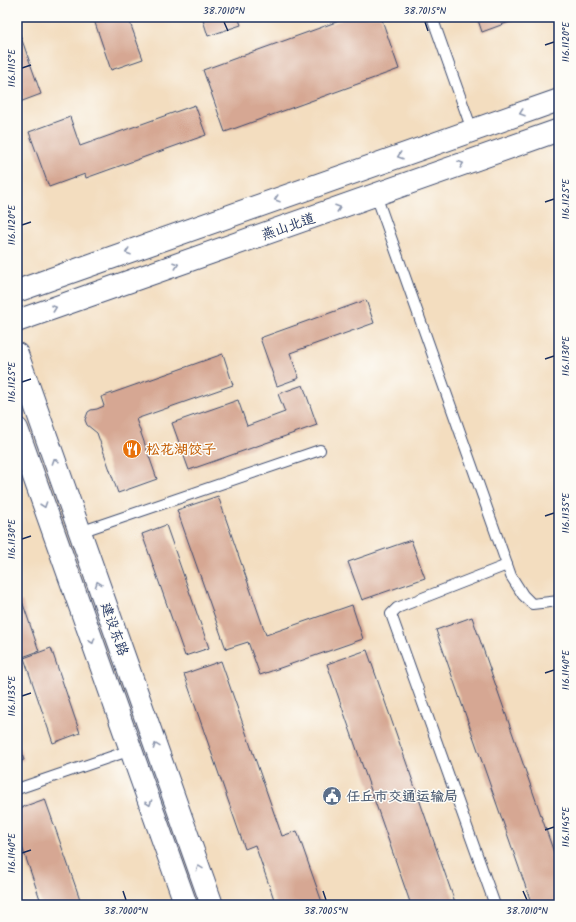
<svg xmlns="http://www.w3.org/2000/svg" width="576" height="922" font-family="Kalam,'LXGW WenKai TC',sans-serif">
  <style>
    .building { fill: #d6a793 }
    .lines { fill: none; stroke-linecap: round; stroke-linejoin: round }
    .service-casing { stroke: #3b496d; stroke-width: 12 }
    .primary-casing { stroke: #3b496d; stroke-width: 24 }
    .service { stroke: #fff; stroke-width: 10 }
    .primary { stroke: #fff; stroke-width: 22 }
    .oneway { stroke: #8d97ae }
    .ticks { fill: none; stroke: #1b2f5e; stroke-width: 1.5 }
    .labels { text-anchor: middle; stroke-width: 3; stroke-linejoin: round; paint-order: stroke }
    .street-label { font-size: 14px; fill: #1b2f5e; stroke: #fdfcf7 }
    .food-label { font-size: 14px; font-weight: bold; fill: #c56008; stroke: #fdfcf7; text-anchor: start }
    .service-label { font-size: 14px; font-weight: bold; fill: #4e5e75; stroke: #fdfcf7; text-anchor: start }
    .neatline { fill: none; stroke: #1b2f5e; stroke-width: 1.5 }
    .ticks-label { font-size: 10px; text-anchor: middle; fill: #1b2f5e }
  </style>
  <rect width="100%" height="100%" fill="#fdfcf7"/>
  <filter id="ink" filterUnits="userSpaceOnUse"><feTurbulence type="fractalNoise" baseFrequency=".025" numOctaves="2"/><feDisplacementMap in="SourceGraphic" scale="8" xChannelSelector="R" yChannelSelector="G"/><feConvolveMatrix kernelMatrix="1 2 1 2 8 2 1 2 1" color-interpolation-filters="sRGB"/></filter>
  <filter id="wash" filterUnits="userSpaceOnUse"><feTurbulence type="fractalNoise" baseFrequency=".012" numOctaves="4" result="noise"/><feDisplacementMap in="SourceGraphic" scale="16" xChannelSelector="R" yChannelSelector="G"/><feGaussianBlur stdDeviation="0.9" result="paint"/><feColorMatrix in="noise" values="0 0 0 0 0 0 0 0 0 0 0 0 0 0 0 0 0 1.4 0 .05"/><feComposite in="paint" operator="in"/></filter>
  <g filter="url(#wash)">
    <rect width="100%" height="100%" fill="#f3ddbf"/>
    <g id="blocks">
      <g class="building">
        <path d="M93,17H128L143,59L111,70Z"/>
        <path d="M202,17H238L241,25L208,36Z"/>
        <path d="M350,17H381L399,69L225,132L203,70Z"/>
        <path d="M477,17H523L482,32Z"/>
        <path d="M17,26L41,94L17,103Z"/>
        <path d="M195,105L206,135L86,178L85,174L49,187L29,132L70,117L80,146Z"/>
        <path d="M366,300L374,323L290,353L299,378L277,386L260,338Z"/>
        <path d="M223,354L233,385L136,419L157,479L118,493L97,433L87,425L85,420L88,412L91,410L97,409L104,406L101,397Z"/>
        <path d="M303,385L317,425L189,470L172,423L238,400L247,426L285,412L278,394Z"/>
        <path d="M218,496L266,635L352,605L363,639L260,675L248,642L226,649L177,510Z"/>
        <path d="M166,525L209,648L185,656L142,534Z"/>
        <path d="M411,540L425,578L362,600L348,562Z"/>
        <path d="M22,601L39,651L17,659V603Z"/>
        <path d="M472,617L559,867V905H532L436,630Z"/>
        <path d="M51,648L80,733L53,743L24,658Z"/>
        <path d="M367,650L456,905H411L327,664Z"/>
        <path d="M221,661L282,836L297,831L323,905H276L255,845L245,849L184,674Z"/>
        <path d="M17,740L24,760L17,762Z"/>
        <path d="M45,799L82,905H42L17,832V809Z"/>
      </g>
    </g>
  </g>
  <g filter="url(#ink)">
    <use href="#blocks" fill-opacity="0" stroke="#3b496d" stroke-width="1"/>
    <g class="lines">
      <defs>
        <g id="service">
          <path d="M432,17L472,130"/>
          <path d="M376,195L511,576L523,595L532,604L559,601"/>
          <path d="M80,532L320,450"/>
          <path d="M17,789L131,750"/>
          <path d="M495,905L391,614L397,608L507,565"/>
        </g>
        <g id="primary">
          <path d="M17,291L559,100"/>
          <path d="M17,321L559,130"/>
          <path d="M17,354L212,905"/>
          <path d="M17,429L186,905"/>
        </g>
      </defs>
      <use href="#service" class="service-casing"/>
      <use href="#primary" class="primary-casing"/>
      <use href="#service" class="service"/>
      <use href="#primary" class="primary"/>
    </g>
    <defs><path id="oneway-chevron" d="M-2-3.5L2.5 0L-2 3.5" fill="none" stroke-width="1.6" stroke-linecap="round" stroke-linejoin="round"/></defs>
    <g class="oneway">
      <use href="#oneway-chevron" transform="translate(522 113) rotate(161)"/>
      <use href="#oneway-chevron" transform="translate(400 156) rotate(161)"/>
      <use href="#oneway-chevron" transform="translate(461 164) rotate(-19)"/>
      <use href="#oneway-chevron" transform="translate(277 199) rotate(161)"/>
      <use href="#oneway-chevron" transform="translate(338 208) rotate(-19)"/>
      <use href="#oneway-chevron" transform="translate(128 252) rotate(161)"/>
      <use href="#oneway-chevron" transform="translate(176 265) rotate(-19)"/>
      <use href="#oneway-chevron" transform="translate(54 308) rotate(-19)"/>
      <use href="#oneway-chevron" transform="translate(55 461) rotate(-109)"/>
      <use href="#oneway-chevron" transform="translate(44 505) rotate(71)"/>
      <use href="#oneway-chevron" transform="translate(98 584) rotate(-110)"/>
      <use href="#oneway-chevron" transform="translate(92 641) rotate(71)"/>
      <use href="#oneway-chevron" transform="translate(156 746) rotate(-110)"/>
      <use href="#oneway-chevron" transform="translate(149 803) rotate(71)"/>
      <use href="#oneway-chevron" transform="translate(199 868) rotate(-110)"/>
    </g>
  </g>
  <path class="ticks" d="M224,22L228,31M425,22L428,31M545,45L554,42M22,68L31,65M545,202L554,199M22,225L31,222M545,359L554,356M22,382L31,379M545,516L554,513M22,539L31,536M545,673L554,670M22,696L31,693M545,830L554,827M22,853L31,850M123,891L126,900M323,891L326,900M523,891L527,900"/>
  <defs>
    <symbol id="restaurant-disc" viewBox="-11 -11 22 22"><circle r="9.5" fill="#e8710a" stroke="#fdfcf7"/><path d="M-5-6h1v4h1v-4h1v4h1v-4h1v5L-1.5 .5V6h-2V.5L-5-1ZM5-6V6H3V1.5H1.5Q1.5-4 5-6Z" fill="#fff"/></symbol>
    <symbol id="civic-disc" viewBox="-11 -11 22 22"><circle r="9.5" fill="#5c6f8a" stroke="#fdfcf7"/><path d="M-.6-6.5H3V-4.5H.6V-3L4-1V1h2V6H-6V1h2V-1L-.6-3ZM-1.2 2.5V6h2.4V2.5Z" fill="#fff"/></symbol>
  </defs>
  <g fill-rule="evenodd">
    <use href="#restaurant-disc" x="121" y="438" width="22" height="22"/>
    <use href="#civic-disc" x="321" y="785" width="22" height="22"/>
  </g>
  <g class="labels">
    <g class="street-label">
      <text transform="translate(288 226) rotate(-19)" y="5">燕山北道</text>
      <text transform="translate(115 629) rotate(70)" y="5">建设东路</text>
    </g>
    <g class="food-label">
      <text x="146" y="454">松花湖饺子</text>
    </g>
    <g class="service-label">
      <text x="346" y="801">任丘市交通运输局</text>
    </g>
  </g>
  <rect width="576" height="922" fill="none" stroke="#fdfcf7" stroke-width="44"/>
  <rect x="22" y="22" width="532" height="878" class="neatline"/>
  <g class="ticks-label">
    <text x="224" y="14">38.7010°N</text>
    <text x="425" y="14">38.7015°N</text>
    <text transform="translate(565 42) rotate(-90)" y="4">116.1120°E</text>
    <text transform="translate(11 68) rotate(-90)" y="4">116.1115°E</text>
    <text transform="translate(565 199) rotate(-90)" y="4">116.1125°E</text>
    <text transform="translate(11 225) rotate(-90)" y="4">116.1120°E</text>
    <text transform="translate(565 356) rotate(-90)" y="4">116.1130°E</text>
    <text transform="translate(11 382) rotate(-90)" y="4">116.1125°E</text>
    <text transform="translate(565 513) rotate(-90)" y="4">116.1135°E</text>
    <text transform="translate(11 539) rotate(-90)" y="4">116.1130°E</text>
    <text transform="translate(565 670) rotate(-90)" y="4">116.1140°E</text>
    <text transform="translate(11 696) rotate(-90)" y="4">116.1135°E</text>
    <text transform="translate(565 827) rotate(-90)" y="4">116.1145°E</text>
    <text transform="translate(11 853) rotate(-90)" y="4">116.1140°E</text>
    <text x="126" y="914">38.7000°N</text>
    <text x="326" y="914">38.7005°N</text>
    <text x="527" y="914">38.7010°N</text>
  </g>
</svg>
